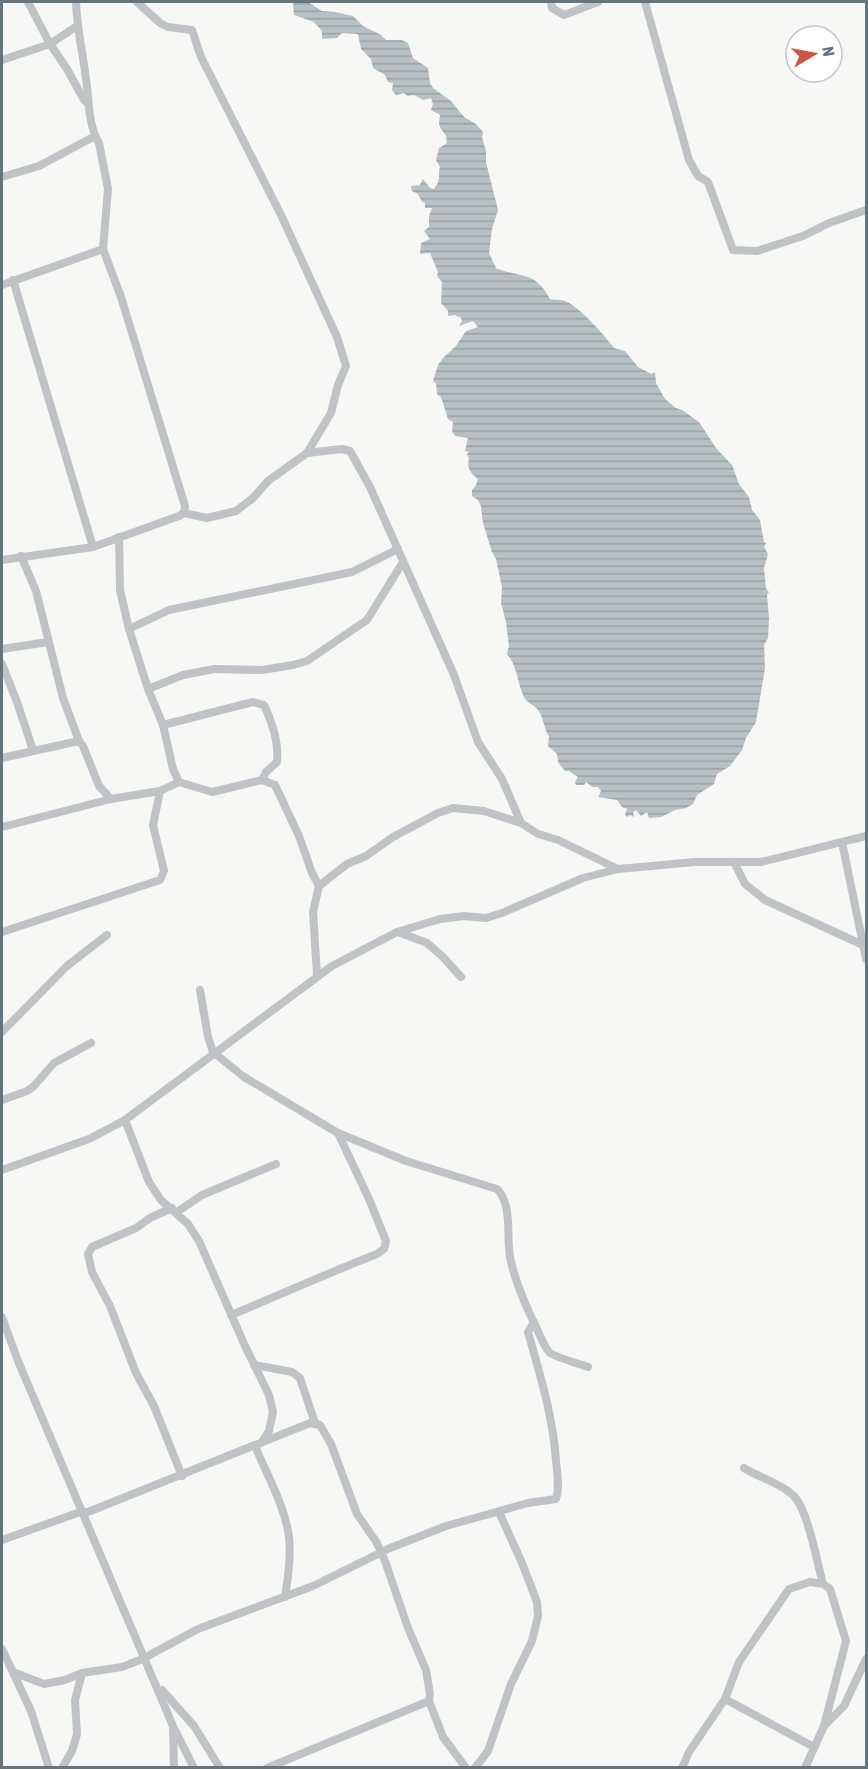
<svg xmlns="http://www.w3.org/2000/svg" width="868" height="1769" font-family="'Asap Condensed',sans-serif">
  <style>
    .water { fill: url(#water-rules) }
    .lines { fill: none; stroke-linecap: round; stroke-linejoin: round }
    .minor { stroke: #bfc3c6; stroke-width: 8 }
  </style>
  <defs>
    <pattern id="water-rules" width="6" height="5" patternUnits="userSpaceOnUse" patternTransform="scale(1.5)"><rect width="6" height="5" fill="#b7c1c4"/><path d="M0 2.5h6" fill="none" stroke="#99a1a4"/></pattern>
  </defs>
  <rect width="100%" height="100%" fill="#f7f7f5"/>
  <path class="water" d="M293,2H308L322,11L335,12L353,16L363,26L381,35L386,40H402L408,43L413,58L428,68L430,83L433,88L451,101L464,117L476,124L483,132L482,137L486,151V162L498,210L492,229L489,253L496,268C522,279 534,270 550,299C555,300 560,299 565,301C579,306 605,336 614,348L625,351L638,367L651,374L655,372L656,383L665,399L676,408L682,410L699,422L716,448L732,465L739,484L749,497L752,510L760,520L764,542L766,543L764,547L768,554L764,568L766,589L769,592L767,595L769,618L768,638L764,645L765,668L756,722L746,738L742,750L730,766L717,774L714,784L697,795L693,804L686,808L675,810L661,817L649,818L647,812L641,816L636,810L633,812L634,817L630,815L627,817L625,815L627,809L622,807L617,800L598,797L601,791L598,787H592L586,782L584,785H576L575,782L578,777L569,771H565L558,762L557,754L548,746L549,736C544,730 544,718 538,710C534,705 528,704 524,697C517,683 518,667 507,654L509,646L506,622L501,603L502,587L496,559L492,552L483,523L481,506L478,500L472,496V490L476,485L478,479C472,474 466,469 469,459L467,454L469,452L465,451L468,438L455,436L452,431L453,422L448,419L441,397L437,394L436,383L433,381L438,365L443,358L456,346L466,331L478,327L473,321L459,326L462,321L461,318L455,315L448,316V311L441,303L442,282L437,276L438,272L430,253L420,254L421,243L430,239L424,231L429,227V216L432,208H425V203L422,202L418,194L412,191L411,186L420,185L423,179L430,188L434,189C442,179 437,175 440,167L436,160L439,148L446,144C449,134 441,132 439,124C439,121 440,118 440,115L431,110L433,104L431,98L423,100L414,95L407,96L404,93L396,95L392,90L393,83L388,82L385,75L373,68L371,59L361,49L358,34L342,33L337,38L322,39V31L314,22L294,15Z"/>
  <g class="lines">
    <g class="minor">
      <path d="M28,2L50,44L67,69L84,100L88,103"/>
      <path d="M137,2L160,23L168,27L192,30L201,57L281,215L337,337L346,366L338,385L331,413L307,453"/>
      <path d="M551,2L552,8L564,15L598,2"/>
      <path d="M645,2L689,160L698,176L708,182L733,250L757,251L803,236L829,223L866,210"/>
      <path d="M2,60L50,44L77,26"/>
      <path d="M2,177L39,166L95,136"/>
      <path d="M13,280L93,547"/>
      <path d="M2,285L103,249"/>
      <path d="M184,513L207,518L236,511L253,498L268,481L307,453L342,449L350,451L370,487L454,675L478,742L502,779L521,823"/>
      <path d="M119,537L120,590L129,629L148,689L163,725L173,769L179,782L212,792L262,780L275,785L299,836L312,873L319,886"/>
      <path d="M21,556L36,591L63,698L79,741L83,746L99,786L111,799"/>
      <path d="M2,560L93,547L179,516L184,513L185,506L121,297L103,249L108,189L99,143C89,127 89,105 87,87C84,58 77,31 76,2"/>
      <path d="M129,629L169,610L352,572L398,549"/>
      <path d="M2,649L48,642"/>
      <path d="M2,664L17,702L33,750"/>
      <path d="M148,689L183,675L214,669L262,670L293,665L307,661L367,620L403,562"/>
      <path d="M163,725L253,702L264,705C272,722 279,742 277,762L266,772L262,780"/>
      <path d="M2,758L79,741"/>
      <path d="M2,827L111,799L160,791L179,782"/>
      <path d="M842,842L866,959"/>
      <path d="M734,862L745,884L765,900L863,945"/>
      <path d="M2,932L160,880L164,871L153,825L160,791"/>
      <path d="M398,932L427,943L443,957L461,977"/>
      <path d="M317,975L313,912L319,886L347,864L366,856L393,837L438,813L453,808L484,811L521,823L538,834L558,840L618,869"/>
      <path d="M200,990L208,1037L213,1052L244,1077L338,1133L406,1161L497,1189C513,1205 506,1236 510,1257C515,1283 526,1307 538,1331C541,1338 544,1346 549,1352C554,1357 580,1364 588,1367"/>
      <path d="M2,1032L67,966L107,935"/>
      <path d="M2,1100L27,1091L34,1086L54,1063L91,1043"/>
      <path d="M125,1120L149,1182L161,1200L188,1224L199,1241L245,1346L269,1395L273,1412L269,1431L262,1442"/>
      <path d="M2,1170L89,1139L125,1120L332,966L397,932L440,919L464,916L486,918L502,913L583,878L618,869L695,862H761L866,836"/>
      <path d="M172,1208L150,1218L136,1228L92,1247L88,1254L92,1272L110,1306L136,1373L154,1406L182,1476"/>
      <path d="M177,1212L202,1195L276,1164"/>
      <path d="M231,1315C280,1295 328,1273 377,1254L384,1249L386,1241L369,1199L338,1133"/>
      <path d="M2,1317L18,1361L173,1726L174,1768"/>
      <path d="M254,1365L292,1372L300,1378L315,1423"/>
      <path d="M255,1446C267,1475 285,1506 289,1537C291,1557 288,1577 285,1597"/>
      <path d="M744,1468C760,1478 780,1483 793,1495C808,1509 817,1563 823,1584"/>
      <path d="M83,1514L310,1423L320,1425L331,1444L357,1514L377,1543L385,1561L408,1628L426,1670L430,1694L429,1701L443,1737L466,1768"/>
      <path d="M2,1540L83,1511"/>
      <path d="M2,1649L31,1711L49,1768"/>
      <path d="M146,1657L198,1629L313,1586L390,1548L446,1526L528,1503L556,1499C560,1487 557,1473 556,1461C553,1416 540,1375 528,1332L534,1322"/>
      <path d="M13,1672L44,1684L65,1680L82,1673L122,1667L145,1658"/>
      <path d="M162,1690L194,1726L220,1768"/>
      <path d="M725,1699L814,1747"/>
      <path d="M175,1730L194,1768"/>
      <path d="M62,1768L72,1751L77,1734L75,1700L82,1673"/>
      <path d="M267,1768L429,1701"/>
      <path d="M475,1768L488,1751L511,1684L532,1641L538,1616L537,1602L522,1563L499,1512"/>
      <path d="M682,1768L689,1752L725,1699L739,1662L789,1589L810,1582L823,1584L830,1589L846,1641L824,1726"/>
      <path d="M805,1768L824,1726L844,1706L866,1659"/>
    </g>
  </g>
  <rect width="868" height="1769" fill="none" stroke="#66747c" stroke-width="6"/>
  <g transform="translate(814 54) rotate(80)"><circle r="28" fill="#ffffff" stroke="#c2c7cb" stroke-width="1.5"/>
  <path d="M0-4.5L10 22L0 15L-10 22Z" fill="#cc5640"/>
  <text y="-9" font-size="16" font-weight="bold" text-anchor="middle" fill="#66747c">N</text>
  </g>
</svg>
